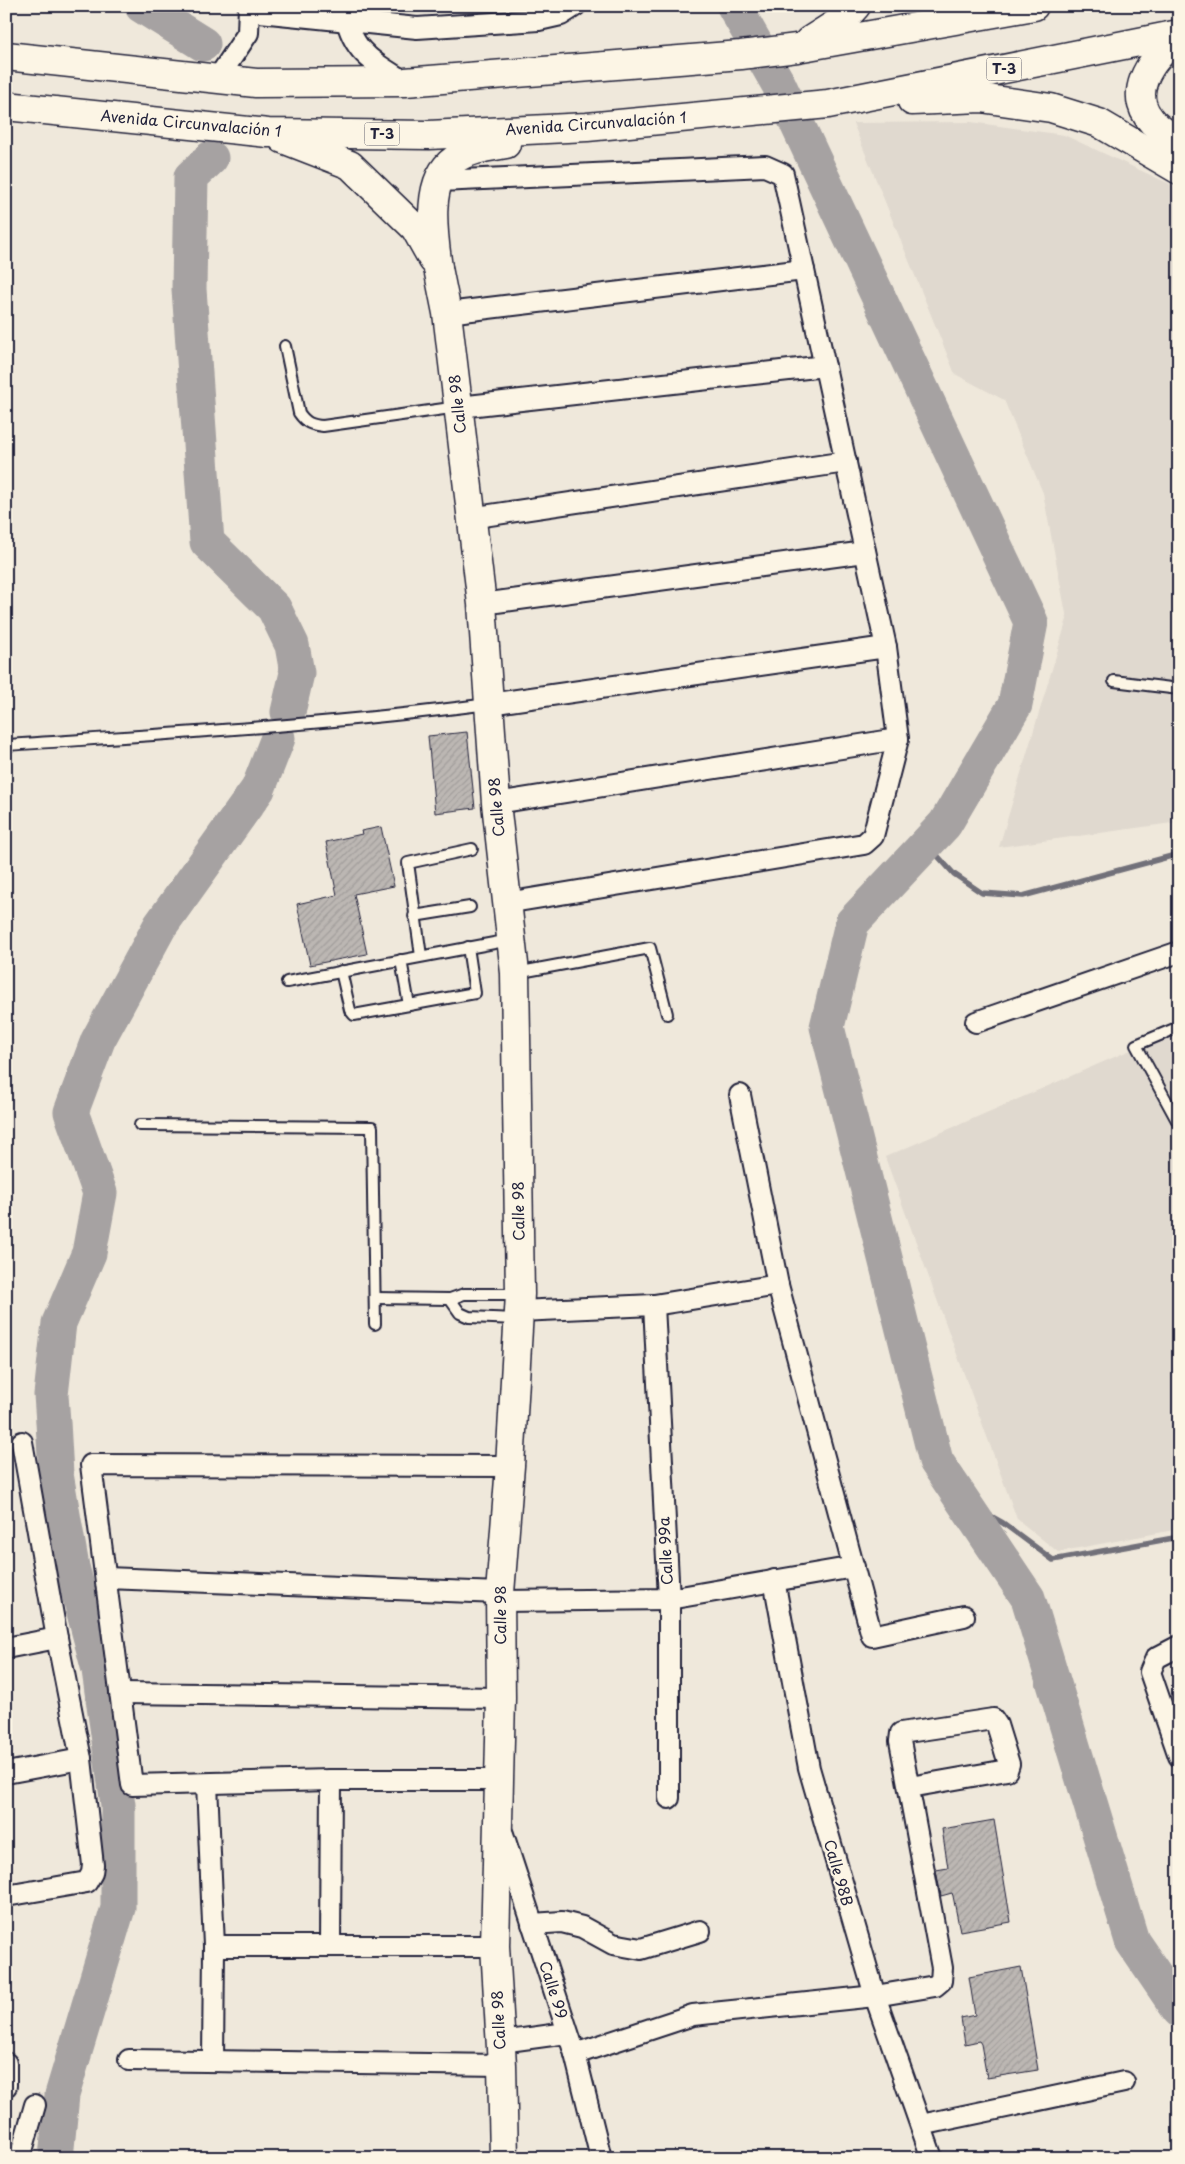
<svg xmlns="http://www.w3.org/2000/svg" width="1185" height="2164" font-family="'Playpen Sans',sans-serif">
  <style>
    .built { fill: #e0d9cf }
    .lines { fill: none; stroke-linecap: round; stroke-linejoin: round }
    .stream { stroke: #716f79; stroke-width: 5.5 }
    .river { stroke: #a6a2a2; stroke-width: 35 }
    .building { fill: url(#building-hatch); stroke: #22223b }
    .lane-casing { stroke: #22223b; stroke-width: 14 }
    .street-casing { stroke: #22223b; stroke-width: 24 }
    .secondary-casing { stroke: #22223b; stroke-width: 31 }
    .primary-casing { stroke: #22223b; stroke-width: 31 }
    .lane { stroke: #fcf5e5; stroke-width: 10 }
    .street { stroke: #fcf5e5; stroke-width: 20 }
    .secondary { stroke: #fcf5e5; stroke-width: 28 }
    .primary { stroke: #fcf5e5; stroke-width: 28 }
    .labels { text-anchor: middle; stroke-width: 4; stroke-linejoin: round; paint-order: stroke }
    .shield { fill: #fcf5e5; stroke: #63616e; stroke-width: 1 }
    .shield-label { font-size: 14px; font-weight: bold; fill: #22223b }
    .street-label { font-size: 15px; fill: #22223b; stroke: #fcf5e5 }
  </style>
  <defs>
    <pattern id="building-hatch" width="6" height="6" patternUnits="userSpaceOnUse" patternTransform="scale(1.25)"><rect width="6" height="6" fill="#bcb7b3"/><path d="M-1 1l2-2M0 6l6-6M5 7l2-2" fill="none" stroke="#a19d9b"/></pattern>
  </defs>
  <rect width="100%" height="100%" fill="#efe8db"/>
  <filter id="ink" filterUnits="userSpaceOnUse"><feTurbulence type="fractalNoise" baseFrequency=".02" numOctaves="2"/><feDisplacementMap in="SourceGraphic" scale="10" xChannelSelector="R" yChannelSelector="G"/><feConvolveMatrix kernelMatrix="1 2 1 2 8 2 1 2 1" color-interpolation-filters="sRGB"/></filter>
  <g filter="url(#ink)">
    <g class="built">
      <path d="M971,122L1064,135L1172,185L1179,190V822L999,847L1067,619L1043,493L1004,400L955,374L853,123Z"/>
      <path d="M1179,1029V1529L1058,1552L1017,1519L885,1157Z"/>
    </g>
    <g class="lines">
      <g class="stream">
        <path d="M926,843L954,874L982,893L1023,896L1179,854"/>
        <path d="M962,1500L1003,1523L1053,1560L1179,1537"/>
      </g>
      <g class="river">
        <path d="M142,6L203,44"/>
        <path d="M734,6L779,85L1031,622L1015,705L945,824L852,923L827,1027L936,1461L1028,1598L1132,1941L1179,2010"/>
        <path d="M211,158L191,177L189,289L207,542L274,608L292,645L297,673L288,712"/>
        <path d="M56,2158L62,2095L118,1908V1805L99,1670L72,1567L56,1474L53,1422L51,1395L59,1323L89,1253L100,1193L71,1112L98,1040L160,926L258,789L278,738"/>
      </g>
    </g>
    <g class="building">
      <path d="M467,732L475,808L435,813L428,736Z"/>
      <path d="M381,827L394,886L354,894L367,954L310,965L297,904L337,895L326,842L362,834L361,831Z"/>
      <path d="M994,1820L1011,1922L960,1931L953,1896L952,1893L941,1896L936,1870L948,1868L942,1829Z"/>
      <path d="M1021,1967L1038,2070L987,2078L981,2044L979,2041L965,2044L961,2018L975,2015L969,1977Z"/>
    </g>
    <g class="lines">
      <defs>
        <g id="lane">
          <path d="M285,346L299,413C306,423 311,425 323,426L458,407"/>
          <path d="M1114,681L1179,689"/>
          <path d="M6,745C167,734 328,725 488,704"/>
          <path d="M414,916L470,907"/>
          <path d="M421,956L408,863L472,849"/>
          <path d="M401,960L409,1005"/>
          <path d="M341,971L350,1010L354,1015L475,993L468,947"/>
          <path d="M516,973L650,948L667,1014"/>
          <path d="M287,982L510,940"/>
          <path d="M1179,1027L1136,1045L1179,1124"/>
          <path d="M140,1125L372,1127L375,1324"/>
          <path d="M375,1298L450,1299L464,1294H519"/>
          <path d="M450,1299L460,1313L469,1317L518,1319"/>
        </g>
        <g id="street">
          <path d="M344,6C350,51 370,60 405,82"/>
          <path d="M250,11L417,28L539,20L561,15L575,6"/>
          <path d="M218,78L248,33L249,6"/>
          <path d="M440,181L765,166L783,174L886,647L898,739L873,836L864,844L506,903"/>
          <path d="M447,313L804,270"/>
          <path d="M459,407L825,366"/>
          <path d="M470,518L846,462"/>
          <path d="M482,604L865,552"/>
          <path d="M489,704L886,647"/>
          <path d="M496,803L898,739"/>
          <path d="M976,1022L1179,952"/>
          <path d="M740,1095L778,1285L872,1636L964,1616"/>
          <path d="M654,1305L669,1599V1798"/>
          <path d="M519,1311L654,1305L778,1285"/>
          <path d="M106,1578L500,1593"/>
          <path d="M774,1580L809,1768L875,1996L932,2158"/>
          <path d="M500,1601L669,1599L854,1567"/>
          <path d="M1179,1646L1156,1658L1150,1672L1179,1756"/>
          <path d="M6,1648L57,1638"/>
          <path d="M120,1693L501,1698"/>
          <path d="M6,1773L81,1759"/>
          <path d="M499,1780H331L132,1785L91,1465L510,1466"/>
          <path d="M207,1784L214,1946L213,2061"/>
          <path d="M503,1834L575,2054L601,2158"/>
          <path d="M6,1896L87,1882L92,1873L93,1865L81,1759L57,1638L22,1442"/>
          <path d="M532,1924L562,1922L582,1927L613,1944L641,1949L700,1931"/>
          <path d="M214,1946H495"/>
          <path d="M330,1946L331,1780"/>
          <path d="M501,2042L567,2033"/>
          <path d="M575,2054L693,2015L875,1996L935,1986L941,1981L942,1968L900,1741L901,1733L993,1719L997,1725L1009,1764L1007,1770L910,1787"/>
          <path d="M129,2060L502,2065"/>
          <path d="M6,2063V2086"/>
          <path d="M921,2125L1124,2082"/>
          <path d="M20,2158L35,2105"/>
        </g>
        <path id="secondary" d="M438,268L447,313L482,604L496,803L515,973L520,1294L510,1466L500,1593L501,1698L495,1946L502,2065L504,2158"/>
        <g id="primary">
          <path d="M1179,37C1150,59 1121,98 1159,128C1165,133 1172,137 1179,141"/>
          <path d="M809,41L845,18L856,6"/>
          <path d="M6,56L256,83L405,82L741,55L797,48L1034,6"/>
          <path d="M912,101L981,98L1051,108L1099,123L1179,170"/>
          <path d="M6,106L268,133L429,135L587,127L828,104L1179,34"/>
          <path d="M283,139L350,165L415,228L433,260"/>
          <path d="M438,268C434,237 424,181 454,160C469,149 489,147 506,144"/>
        </g>
      </defs>
      <use href="#lane" class="lane-casing"/>
      <use href="#street" class="street-casing"/>
      <use href="#secondary" class="secondary-casing"/>
      <use href="#primary" class="primary-casing"/>
      <use href="#lane" class="lane"/>
      <use href="#street" class="street"/>
      <use href="#secondary" class="secondary"/>
      <use href="#primary" class="primary"/>
    </g>
  </g>
  <g class="labels">
    <g class="shield">
      <rect x="986.5" y="57.5" width="35" height="23" rx="4"/>
      <rect x="364.5" y="122.5" width="35" height="23" rx="4"/>
    </g>
    <g class="shield-label">
      <text x="1004" y="74">T-3</text>
      <text x="382" y="139">T-3</text>
    </g>
    <g class="street-label">
      <text transform="translate(191 124) rotate(5)" y="5">Avenida Circunvalación 1</text>
      <text transform="translate(596 124) rotate(-4)" y="5">Avenida Circunvalación 1</text>
      <text transform="translate(458 404) rotate(-96)" y="5">Calle 98</text>
      <text transform="translate(497 807) rotate(-95)" y="5">Calle 98</text>
      <text transform="translate(519 1211) rotate(-91)" y="5">Calle 98</text>
      <text transform="translate(666 1551) rotate(-93)" y="5">Calle 99a</text>
      <text transform="translate(501 1615) rotate(-90)" y="5">Calle 98</text>
      <text transform="translate(838 1873) rotate(74)" y="5">Calle 98B</text>
      <text transform="translate(553 1990) rotate(72)" y="5">Calle 99</text>
      <text transform="translate(499 2020) rotate(-93)" y="5">Calle 98</text>
    </g>
  </g>
  <rect width="1185" height="2164" fill="none" stroke="#fcf5e5" stroke-width="25"/>
  <rect x="12" y="12" width="1160" height="2139" fill="none" stroke="#22223b" stroke-width="2" filter="url(#ink)"/>
</svg>
